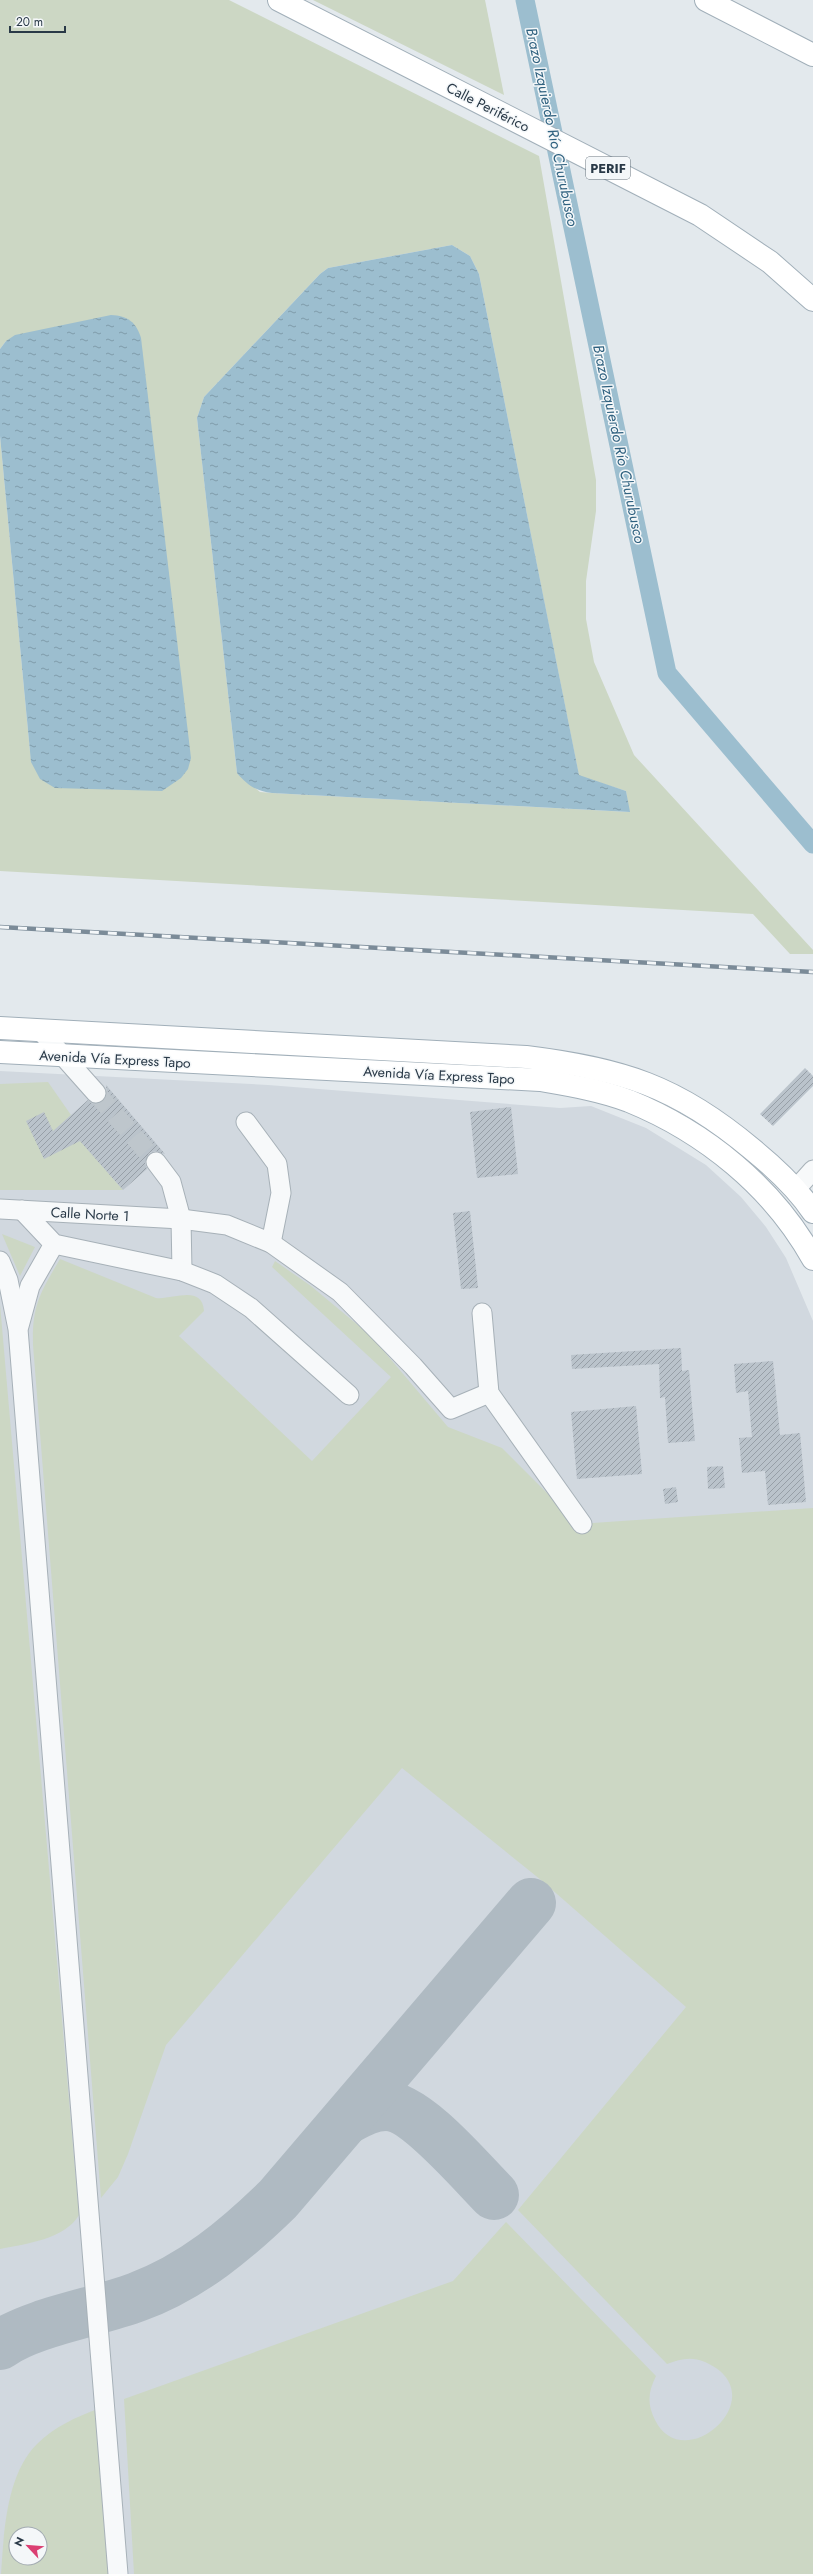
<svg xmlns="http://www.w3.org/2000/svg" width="813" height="2574" font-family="Jost,sans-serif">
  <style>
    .built { fill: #d1d8df; fill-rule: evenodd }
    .green { fill: #ccd7c4; fill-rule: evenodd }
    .water { fill: url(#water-ripples) }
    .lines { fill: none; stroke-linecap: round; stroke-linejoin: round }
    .canal { stroke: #9cbecf; stroke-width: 19 }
    .taxiway { stroke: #afbac2; stroke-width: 50 }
    .building { fill: url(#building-hatch) }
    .minor-tunnel { stroke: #bec6cc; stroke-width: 19; stroke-dasharray: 19 10; stroke-linecap: butt }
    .minor-casing { stroke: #a7b1b8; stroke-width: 21 }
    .major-casing { stroke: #a1afb9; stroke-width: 24 }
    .minor { stroke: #f7f9fa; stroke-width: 19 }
    .major { stroke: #fff; stroke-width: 22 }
    .rail-casing { stroke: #7b8b98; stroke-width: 4.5 }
    .rail { stroke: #f4f7f9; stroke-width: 3; stroke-dasharray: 9; stroke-linecap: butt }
    .labels { text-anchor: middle; stroke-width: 3; stroke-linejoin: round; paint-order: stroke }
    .shield { fill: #f4f7f9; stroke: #66727c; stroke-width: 1 }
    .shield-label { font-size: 13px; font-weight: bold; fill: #293947 }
    .street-label { font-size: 14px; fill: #293947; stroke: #f4f7f9 }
    .water-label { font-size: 15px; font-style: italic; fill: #2f617f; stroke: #f4f7f9 }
  </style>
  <defs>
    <pattern id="water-ripples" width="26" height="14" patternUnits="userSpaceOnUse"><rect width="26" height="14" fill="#9cbecf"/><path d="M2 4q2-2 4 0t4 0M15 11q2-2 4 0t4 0" fill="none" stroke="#7f9baa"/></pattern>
    <pattern id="building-hatch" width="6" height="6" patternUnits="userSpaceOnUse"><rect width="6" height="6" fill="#bac3cb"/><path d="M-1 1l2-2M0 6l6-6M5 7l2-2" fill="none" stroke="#979fa7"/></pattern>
  </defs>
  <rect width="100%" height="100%" fill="#e3e9ed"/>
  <path class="built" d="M0,1071L268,1085L560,1108L591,1106L646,1128L706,1165L741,1197L766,1227L786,1258L813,1321V2574H0ZM16,2534H40V2558H16Z"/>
  <g class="green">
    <path d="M0,0H229L539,156L596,480V511L586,581V619L594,662L634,755L813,950V954H790L753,914L0,871V436L31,762L6,341L0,349ZM452,245L470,256L479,274L579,776L626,791L629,812L272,793L260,792L237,773L197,418L204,397L320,274L328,268Z"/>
    <path d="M313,0H485L504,95Z"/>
    <path d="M48,1082L71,1115L64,1122L123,1190H0V1084Z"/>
    <path d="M2,1234L35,1247L20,1276Z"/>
    <path d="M60,1259L156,1298C173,1300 202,1284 204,1311L179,1336L312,1461L391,1377L272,1267L275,1261L311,1286L371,1336L448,1427L502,1448L578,1524L813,1508V2574H134L124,2399L453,2281L506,2222L656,2376C648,2392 647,2404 655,2420C684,2479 778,2394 705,2362C691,2356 680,2359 667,2364L518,2210L686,2007L541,1880L402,1768L166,2045L128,2154L118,2177L101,2198L33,1345C32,1305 40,1293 60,1259Z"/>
    <path d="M0,1304L79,2215C65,2239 26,2244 0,2249Z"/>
    <path d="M98,2409L109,2574H1C4,2532 6,2475 37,2444C54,2427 76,2417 98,2409ZM16,2534H40V2558H16Z"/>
  </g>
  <g class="water">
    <path d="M452,245L470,256L479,274L579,775L626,791L630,812L272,793C256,791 247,785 237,773L197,418L204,397L320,274L328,268Z"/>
    <path d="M111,315C128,316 136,322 141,338L191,758L188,769L181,778L162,791L55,788L40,779L31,762L0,436V349L6,341L15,335Z"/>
  </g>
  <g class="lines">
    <path class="canal" d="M525,0L667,673L813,844"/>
    <g class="taxiway">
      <path d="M346,2120C359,2113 371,2106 386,2106C416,2106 472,2173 494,2195"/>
      <path d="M0,2345C32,2322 98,2312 137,2297C192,2277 237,2239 278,2199L531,1903"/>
    </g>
  </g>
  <g class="building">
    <path d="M805,1068L813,1076V1086L773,1126L760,1114Z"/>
    <path d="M106,1085L165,1154L155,1151L149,1153L145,1163L147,1169L123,1190L80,1141L44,1159L26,1121L44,1112L53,1131L88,1100L93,1104L103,1101L107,1096Z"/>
    <path d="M511,1107L518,1174L477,1178L470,1112Z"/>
    <path d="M470,1211L478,1288L461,1289L453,1213Z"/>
    <path d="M681,1348L682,1371L689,1370L695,1441L668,1443L665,1397L660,1398L659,1364L572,1369L571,1355Z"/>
    <path d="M773,1361L780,1435L800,1433L806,1502L768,1505L765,1471L742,1473L739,1438L752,1437L748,1391L736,1393L734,1364Z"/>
    <path d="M636,1406L642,1474L577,1479L571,1412Z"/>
    <path d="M723,1466L725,1488L708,1489L707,1467Z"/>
    <path d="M676,1487L678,1502L665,1504L663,1489Z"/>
  </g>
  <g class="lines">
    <path class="minor-tunnel" d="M96,1093L156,1162"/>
    <defs>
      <g id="minor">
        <path d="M40,1030L96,1093"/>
        <path d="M246,1122L277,1164L281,1193L271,1243"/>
        <path d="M156,1162L171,1182L181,1219L182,1271"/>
        <path d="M795,1190L813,1170"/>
        <path d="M0,1209L181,1219L227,1225L271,1243L340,1292L413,1366L451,1409L489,1393"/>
        <path d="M22,1210L54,1244L182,1271L215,1284L251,1308L349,1395"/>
        <path d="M0,1261L8,1280L18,1329L118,2574"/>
        <path d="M482,1313L489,1393L582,1524"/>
        <path d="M19,1326L30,1286L54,1244"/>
      </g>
      <g id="major">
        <path d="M279,0L700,215L770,262L813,300"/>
        <path d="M706,0L813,55"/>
        <path d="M0,1028L526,1057C622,1069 677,1086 752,1149C774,1167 797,1188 813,1212"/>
        <path d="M0,1052L540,1080C569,1085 600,1090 629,1101C705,1132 773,1187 813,1259"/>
      </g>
    </defs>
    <use href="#minor" class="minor-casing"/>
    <use href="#major" class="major-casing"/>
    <use href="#minor" class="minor"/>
    <use href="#major" class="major"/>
    <defs>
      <path id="rail" d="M0,927L813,972"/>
    </defs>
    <use href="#rail" class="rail-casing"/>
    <use href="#rail" class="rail"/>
  </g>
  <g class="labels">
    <rect class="shield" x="586" y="157" width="44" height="22" rx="3"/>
    <g class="shield-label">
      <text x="608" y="173">PERIF</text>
    </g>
    <g class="street-label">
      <text transform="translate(488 107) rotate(27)" y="5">Calle Periférico</text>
      <text transform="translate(115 1059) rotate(3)" y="5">Avenida Vía Express Tapo</text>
      <text transform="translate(439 1075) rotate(3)" y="5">Avenida Vía Express Tapo</text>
      <text transform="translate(90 1214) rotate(3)" y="5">Calle Norte 1</text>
    </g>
    <g class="water-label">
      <text transform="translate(552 127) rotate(78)" y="5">Brazo Izquierdo Río Churubusco</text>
      <text transform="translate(619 444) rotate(78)" y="5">Brazo Izquierdo Río Churubusco</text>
    </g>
  </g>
  <g transform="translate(28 2546) rotate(296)"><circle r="19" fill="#f4f7f9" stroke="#a3abb2"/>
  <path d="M0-3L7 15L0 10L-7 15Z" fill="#db3f73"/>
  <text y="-6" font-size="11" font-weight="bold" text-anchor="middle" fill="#293947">N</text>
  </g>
  <path d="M10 26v6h55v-6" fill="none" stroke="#293947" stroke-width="2"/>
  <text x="16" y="26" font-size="12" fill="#293947" stroke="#f4f7f9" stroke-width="3" paint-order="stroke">20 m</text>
</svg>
